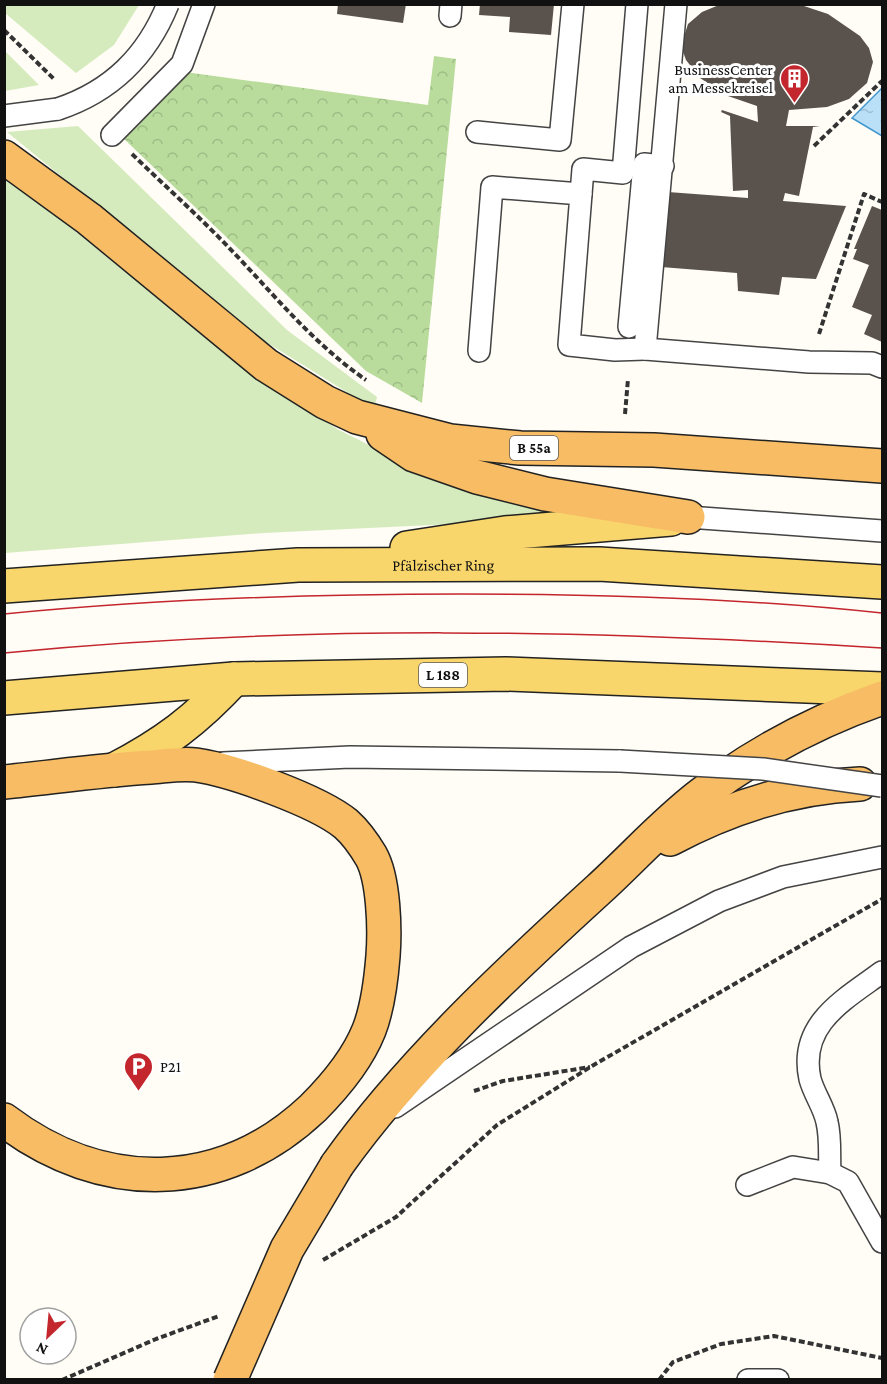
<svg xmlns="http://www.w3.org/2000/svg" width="887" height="1384" font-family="'Crimson Pro',serif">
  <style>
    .grass { fill: #d5ebbd }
    .forest { fill: url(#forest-crowns) }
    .water { fill: url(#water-ripples); stroke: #3f96cf; stroke-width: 1.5 }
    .building { fill: #5a524d }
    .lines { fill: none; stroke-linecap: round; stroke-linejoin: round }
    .service-casing { stroke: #444; stroke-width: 24 }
    .primary-casing { stroke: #222; stroke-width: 36 }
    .trunk-casing { stroke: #222; stroke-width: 36 }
    .path { stroke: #333; stroke-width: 4; stroke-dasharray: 6 3; stroke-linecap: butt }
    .service { stroke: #fff; stroke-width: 21 }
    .primary { stroke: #f9d66b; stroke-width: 33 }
    .trunk { stroke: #f7bc64; stroke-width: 33 }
    .tram { stroke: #c4262e; stroke-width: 1.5 }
    .service-bridge-casing { stroke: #444; stroke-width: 24; stroke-linecap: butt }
    .trunk-bridge-casing { stroke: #222; stroke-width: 36; stroke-linecap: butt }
    .service-bridge { stroke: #fff; stroke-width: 21 }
    .trunk-bridge { stroke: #f7bc64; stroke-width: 33 }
    .labels { text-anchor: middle; stroke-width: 6; stroke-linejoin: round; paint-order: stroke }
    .shield { fill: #fff; stroke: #585858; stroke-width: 1.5 }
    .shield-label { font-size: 15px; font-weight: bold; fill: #111 }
    .poi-label { font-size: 16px; fill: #111; stroke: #fff; text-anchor: end }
    .street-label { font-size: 16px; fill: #111; stroke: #fff }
  </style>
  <defs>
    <pattern id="forest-crowns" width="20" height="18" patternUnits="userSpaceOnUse" patternTransform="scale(1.5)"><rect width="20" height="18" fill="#b9dc9c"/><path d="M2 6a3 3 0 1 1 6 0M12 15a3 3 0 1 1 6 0" fill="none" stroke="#9ebc85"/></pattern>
    <pattern id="water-ripples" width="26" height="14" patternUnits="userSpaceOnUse" patternTransform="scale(1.5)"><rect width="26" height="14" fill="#b9e0f7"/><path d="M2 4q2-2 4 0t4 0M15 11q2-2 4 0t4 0" fill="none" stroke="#9ebfd3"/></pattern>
  </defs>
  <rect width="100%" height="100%" fill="#fffdf5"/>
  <g class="grass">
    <path d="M5,4H139V5L114,45L76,73L5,13Z"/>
    <path d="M4,50L39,85L5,91Z"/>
    <path d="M78,126L287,330L377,397L374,409L258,337L7,132Z"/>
    <path d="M4,174L261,381L339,430L401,461L599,517L264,533L5,553Z"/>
  </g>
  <path class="forest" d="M434,56L456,59L422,403L366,371L121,136L185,72L428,105Z"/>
  <path class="water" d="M882,88V136L852,118Z"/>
  <g class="building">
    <path d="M338,4H406L403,23L337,14Z"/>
    <path d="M480,4H554L551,35L509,32L510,17L479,15Z"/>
    <path d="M719,5H801L828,14L860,36L869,48L873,62L867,83L849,99L827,107L789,110L786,126H820L813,127L799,196L785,193L783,201L846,206L816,279L782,277L779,295L738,291L737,273L661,267L668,192L748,198V190L733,191L730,116L721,112L722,110L758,122L757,106L728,96L700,78L686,60L681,46L688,24L702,12Z"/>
    <path d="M872,206L882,210V342L864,334L872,315L852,307L869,265L853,259L857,249H854Z"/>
  </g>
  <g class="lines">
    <defs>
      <g id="service">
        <path d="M676,4L645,349L809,362L872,363L882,367"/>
        <path d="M450,16L451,4"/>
        <path d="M4,116L58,109"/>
        <path d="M477,132L560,140L573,4"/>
        <path d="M112,135L182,64L204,4"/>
        <path d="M581,194L583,169L623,173L637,4"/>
        <path d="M629,327L644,164L663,166"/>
        <path d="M479,351L492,187L581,194L569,345L615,350L645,349"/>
        <path d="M688,517L882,531"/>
        <path d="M223,763L350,757L620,761"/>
        <path d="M395,1107L631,947L719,901L783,877L882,857"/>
        <path d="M830,1173C829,1157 831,1138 827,1122C824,1107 814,1094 810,1079C798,1024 844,1000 882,972"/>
        <path d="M747,1185L793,1167L830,1173L848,1182L882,1242"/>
        <path d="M748,1380H778"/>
      </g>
      <g id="primary">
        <path d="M407,548L505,533L671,519"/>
        <path id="s1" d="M4,586L298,565L599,564L882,582"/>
        <path d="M4,698L234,679L506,674L882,689"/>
        <path d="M114,770C164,744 196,720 234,679"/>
      </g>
      <g id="trunk">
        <path d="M4,157L89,219L266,365L325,402L357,417L450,441L520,448L654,450L882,466"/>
        <path d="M383,434L414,455L477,477L545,494L688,517"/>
        <path d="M4,782C53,777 102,770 151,767C165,766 182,763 196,765C232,770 318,801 346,824C355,832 365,846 371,856C384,879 385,930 383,956C381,981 378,1007 369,1030C357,1060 335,1086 313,1108C222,1194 103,1195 4,1120"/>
        <path d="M670,839C730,807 792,787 860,784"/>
        <path d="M337,1165C408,1065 508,972 599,889C633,858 666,821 702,794C756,753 819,720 882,698"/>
      </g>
    </defs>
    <use href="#service" class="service-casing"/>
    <use href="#primary" class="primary-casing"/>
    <use href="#trunk" class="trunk-casing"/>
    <g class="path">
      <path d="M4,30L55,80"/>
      <path d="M814,146L882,81"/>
      <path d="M132,154C166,187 202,219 234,253C277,298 314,344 366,380"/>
      <path d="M819,334L864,194L882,202"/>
      <path d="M625,414L628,379"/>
      <path d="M474,1091L503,1081L590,1067"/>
      <path d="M323,1260L396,1217L497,1125L592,1066L882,899"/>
      <path d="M62,1380L156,1339L219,1316"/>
      <path d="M659,1380L673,1362L721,1344L774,1336L882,1358"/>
    </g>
    <use href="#service" class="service"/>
    <use href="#primary" class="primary"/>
    <use href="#trunk" class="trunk"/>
    <g class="tram">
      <path d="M4,614C157,599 309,594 462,594C602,594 743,598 882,613"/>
      <path d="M4,653C297,624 590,630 882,648"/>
    </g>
    <defs>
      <g id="service-bridge">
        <path d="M58,109C112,91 147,56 168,4"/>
        <path d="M620,761L763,769L882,786"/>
      </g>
      <path id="trunk-bridge" d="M230,1380L287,1249L337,1165"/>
    </defs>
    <use href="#service-bridge" class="service-bridge-casing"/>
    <use href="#trunk-bridge" class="trunk-bridge-casing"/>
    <use href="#service-bridge" class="service-bridge"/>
    <use href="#trunk-bridge" class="trunk-bridge"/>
  </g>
  <defs>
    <symbol id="building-pin" viewBox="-11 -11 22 30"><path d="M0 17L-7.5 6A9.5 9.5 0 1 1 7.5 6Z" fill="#c4262e" stroke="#fff"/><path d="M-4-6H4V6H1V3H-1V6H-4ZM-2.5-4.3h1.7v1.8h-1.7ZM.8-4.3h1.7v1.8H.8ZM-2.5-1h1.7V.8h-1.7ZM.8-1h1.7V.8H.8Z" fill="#fff"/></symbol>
    <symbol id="parking-pin" viewBox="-11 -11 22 30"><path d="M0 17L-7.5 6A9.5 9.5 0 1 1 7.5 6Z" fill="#c4262e" stroke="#fff"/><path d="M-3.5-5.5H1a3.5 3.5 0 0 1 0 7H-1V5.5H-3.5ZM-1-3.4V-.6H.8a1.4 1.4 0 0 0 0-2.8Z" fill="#fff"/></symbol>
  </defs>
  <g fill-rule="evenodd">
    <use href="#building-pin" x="778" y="62" width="33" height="45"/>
    <use href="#parking-pin" x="122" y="1050" width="33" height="45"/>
  </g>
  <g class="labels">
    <g class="shield">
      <rect x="510" y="436" width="48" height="24" rx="4.5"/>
      <rect x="419" y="663" width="48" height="24" rx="4.5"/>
    </g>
    <g class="shield-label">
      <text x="534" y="453">B 55a</text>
      <text x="443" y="680">L 188</text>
    </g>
    <g class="poi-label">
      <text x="773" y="75">BusinessCenter<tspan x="773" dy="18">am Messekreisel</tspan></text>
      <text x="160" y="1072" text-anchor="start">P21</text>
    </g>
    <g class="street-label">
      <text dy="6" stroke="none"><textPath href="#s1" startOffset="440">Pfälzischer Ring</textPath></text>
    </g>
  </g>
  <rect width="887" height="1384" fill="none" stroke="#111111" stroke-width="12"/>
  <g transform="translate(48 1336) rotate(206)"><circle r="28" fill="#ffffff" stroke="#a0a0a0" stroke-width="1.5"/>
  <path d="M0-4.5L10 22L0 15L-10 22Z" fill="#c4262e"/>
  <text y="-9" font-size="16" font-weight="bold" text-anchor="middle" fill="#111111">N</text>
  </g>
</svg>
